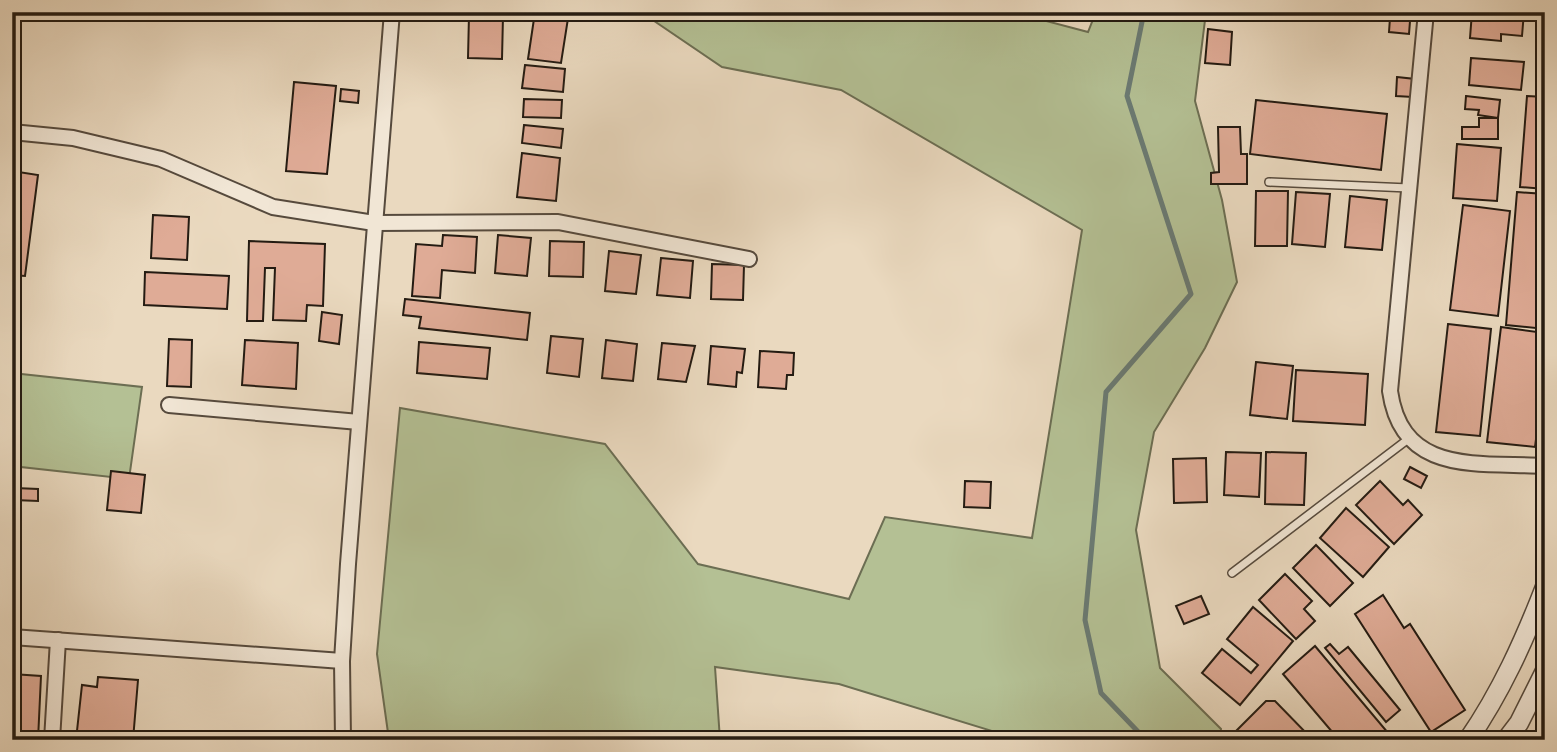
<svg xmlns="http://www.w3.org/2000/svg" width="1557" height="752" font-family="'Gentium Book Plus',serif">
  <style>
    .green { fill: #b4c094; stroke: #6c6e53; stroke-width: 2 }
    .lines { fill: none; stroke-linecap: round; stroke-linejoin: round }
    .stream { stroke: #6a7a73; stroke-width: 5 }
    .building { fill: #dfab96; stroke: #241b12; stroke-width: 2 }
    .service-casing { stroke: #564a3d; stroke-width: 10 }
    .minor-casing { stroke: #564a3d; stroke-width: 18 }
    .tertiary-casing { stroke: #564a3d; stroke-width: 21 }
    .service { stroke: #f1e6d5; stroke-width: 7 }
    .minor { stroke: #f1e6d5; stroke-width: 14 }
    .tertiary { stroke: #f1e6d5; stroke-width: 18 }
  </style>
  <rect width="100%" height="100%" fill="#ead9bf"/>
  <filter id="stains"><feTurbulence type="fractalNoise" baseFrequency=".00286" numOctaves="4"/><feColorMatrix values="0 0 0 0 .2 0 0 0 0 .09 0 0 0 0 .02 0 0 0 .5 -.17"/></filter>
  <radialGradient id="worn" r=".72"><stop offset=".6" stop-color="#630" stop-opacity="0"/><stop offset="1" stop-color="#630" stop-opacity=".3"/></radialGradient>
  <g class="green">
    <path d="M641,12H1012L1088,32L1096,12H1206L1195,101L1222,200L1237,282L1205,348L1154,432L1136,530L1160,668L1221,729L1220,740H1021L839,684L715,667L720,740H389L377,654L400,408L605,444L698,564L849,599L885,517L1032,538L1082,230L841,90L722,67Z"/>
    <path d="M12,373L142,387L129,479L12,466Z"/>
  </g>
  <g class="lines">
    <path class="stream" d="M1144,12L1127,96L1191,294L1106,392L1085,620L1101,693L1146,740"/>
  </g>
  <g class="building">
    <path d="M535,12H569L561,63L528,59Z"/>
    <path d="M1472,12H1524L1522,36L1501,34V41L1470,38Z"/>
    <path d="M469,15L503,16L502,59L468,58Z"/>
    <path d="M1390,18L1410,21L1409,34L1389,32Z"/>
    <path d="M1208,29L1232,32L1230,65L1205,63Z"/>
    <path d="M1545,30V78L1539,77Z"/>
    <path d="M1471,58L1524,62L1521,90L1469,85Z"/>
    <path d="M525,65L565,69L563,92L522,88Z"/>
    <path d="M1397,77L1415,79L1413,97L1396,96Z"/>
    <path d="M294,82L336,86L327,174L286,171Z"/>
    <path d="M341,89L359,91L358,103L340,101Z"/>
    <path d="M1466,96L1500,100L1498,118L1478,115L1479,110L1465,109Z"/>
    <path d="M1527,96L1545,97V189L1520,187Z"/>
    <path d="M524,99L562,100L561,118L523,117Z"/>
    <path d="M1256,100L1387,114L1381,170L1250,154Z"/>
    <path d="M1479,118H1498V139H1462V127H1479Z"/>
    <path d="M524,125L563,129L561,148L522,143Z"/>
    <path d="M1218,127H1240L1241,154H1247V184H1211V173L1219,172Z"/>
    <path d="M1457,144L1501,148L1497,201L1453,198Z"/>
    <path d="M522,153L560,158L556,201L517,197Z"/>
    <path d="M12,171L38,175L25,276L12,275Z"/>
    <path d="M1256,191H1288L1287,246H1255Z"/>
    <path d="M1296,192L1330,194L1325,247L1292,244Z"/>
    <path d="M1517,192L1545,194V329L1506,325Z"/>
    <path d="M1350,196L1387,200L1382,250L1345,247Z"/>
    <path d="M1463,205L1510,211L1498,316L1450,310Z"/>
    <path d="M153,215L189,217L187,260L151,258Z"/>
    <path d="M443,235L477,237L475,273L442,270L440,298L412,296L416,244L442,246Z"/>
    <path d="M498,235L531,238L527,276L495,273Z"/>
    <path d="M249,241L325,244L323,306L307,305L306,321L273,320L275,268H265L263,321H247Z"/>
    <path d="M550,241L584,242L583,277L549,276Z"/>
    <path d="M609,251L641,255L636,294L605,291Z"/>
    <path d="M661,258L693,261L690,298L657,295Z"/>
    <path d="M712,264L744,265L743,300L711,299Z"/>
    <path d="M145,272L229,276L227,309L144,305Z"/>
    <path d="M405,299L530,313L527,340L419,328L421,317L403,315Z"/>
    <path d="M322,312L342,315L339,344L319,341Z"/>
    <path d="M1448,324L1491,329L1480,436L1436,432Z"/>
    <path d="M1501,327L1545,333V367L1535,447L1487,442Z"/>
    <path d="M551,336L583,339L579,377L547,373Z"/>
    <path d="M169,339L192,340L191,387L167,386Z"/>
    <path d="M245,340L298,343L296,389L242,385Z"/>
    <path d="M606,340L637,344L633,381L602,378Z"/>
    <path d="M419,342L490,348L487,379L417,373Z"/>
    <path d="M662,343L695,346L686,382L658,379Z"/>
    <path d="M711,346L745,349L742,373L737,372L736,387L708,384Z"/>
    <path d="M760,351L794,353L793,375H787L786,389L758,387Z"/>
    <path d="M1256,362L1293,366L1287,419L1250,415Z"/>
    <path d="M1296,370L1368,374L1365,425L1293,421Z"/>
    <path d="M1226,452L1261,453L1259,497L1224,495Z"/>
    <path d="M1266,452L1306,453L1304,505L1265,504Z"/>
    <path d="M1206,458L1207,502L1174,503L1173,459Z"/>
    <path d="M1410,467L1427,476L1421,488L1404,479Z"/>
    <path d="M111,471L145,475L141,513L107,510Z"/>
    <path d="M965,481L991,482L990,508L964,507Z"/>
    <path d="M1380,481L1403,505L1408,500L1422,515L1394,544L1356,505Z"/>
    <path d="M15,488L38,489V501L14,500Z"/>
    <path d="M1346,508L1389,547L1363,577L1320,538Z"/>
    <path d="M1316,545L1353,583L1330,606L1293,568Z"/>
    <path d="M1285,574L1312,601L1304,609L1315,621L1296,639L1259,600Z"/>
    <path d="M1383,595L1404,628L1410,624L1465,710L1431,732L1355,614Z"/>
    <path d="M1201,596L1209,614L1184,624L1176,606Z"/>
    <path d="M1253,607L1293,641L1240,705L1202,673L1222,649L1251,673L1258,665L1227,639Z"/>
    <path d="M1330,644L1339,654L1348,647L1400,710L1386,722L1325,648Z"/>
    <path d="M1315,646L1394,740H1339L1283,674Z"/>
    <path d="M12,674L41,676L38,740H12Z"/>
    <path d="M98,677L138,680L133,740H76L82,685L97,687Z"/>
    <path d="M1266,701H1275L1313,740H1221L1229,738Z"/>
  </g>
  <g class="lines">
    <defs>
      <g id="service">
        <path d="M1269,182L1409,188"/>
        <path d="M1232,573L1407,440"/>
      </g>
      <g id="minor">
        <path d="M1426,12L1390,391C1402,476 1478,462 1545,466"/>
        <path d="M12,132L73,138L161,159L273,207L374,223L558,222L749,259"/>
        <path d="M169,405L359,422"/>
        <path d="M12,637L342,661"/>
        <path d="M52,740L58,640"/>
        <path d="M343,740L342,661L348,564L392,12"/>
      </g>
      <g id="tertiary">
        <path d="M1468,740C1501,692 1524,641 1545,587"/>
        <path d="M1506,740L1519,723L1545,671"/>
      </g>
    </defs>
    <use href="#service" class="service-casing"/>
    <use href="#minor" class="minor-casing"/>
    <use href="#tertiary" class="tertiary-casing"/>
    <use href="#service" class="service"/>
    <use href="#minor" class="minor"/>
    <use href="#tertiary" class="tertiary"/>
  </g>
  <rect width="1557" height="752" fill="none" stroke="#ead9bf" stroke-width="42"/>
  <rect x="14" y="14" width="1529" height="724" fill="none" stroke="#241b12" stroke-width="3.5"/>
  <rect x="21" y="21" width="1515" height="710" fill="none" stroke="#241b12" stroke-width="2"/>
  <rect width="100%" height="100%" filter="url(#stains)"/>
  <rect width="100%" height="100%" fill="url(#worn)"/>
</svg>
